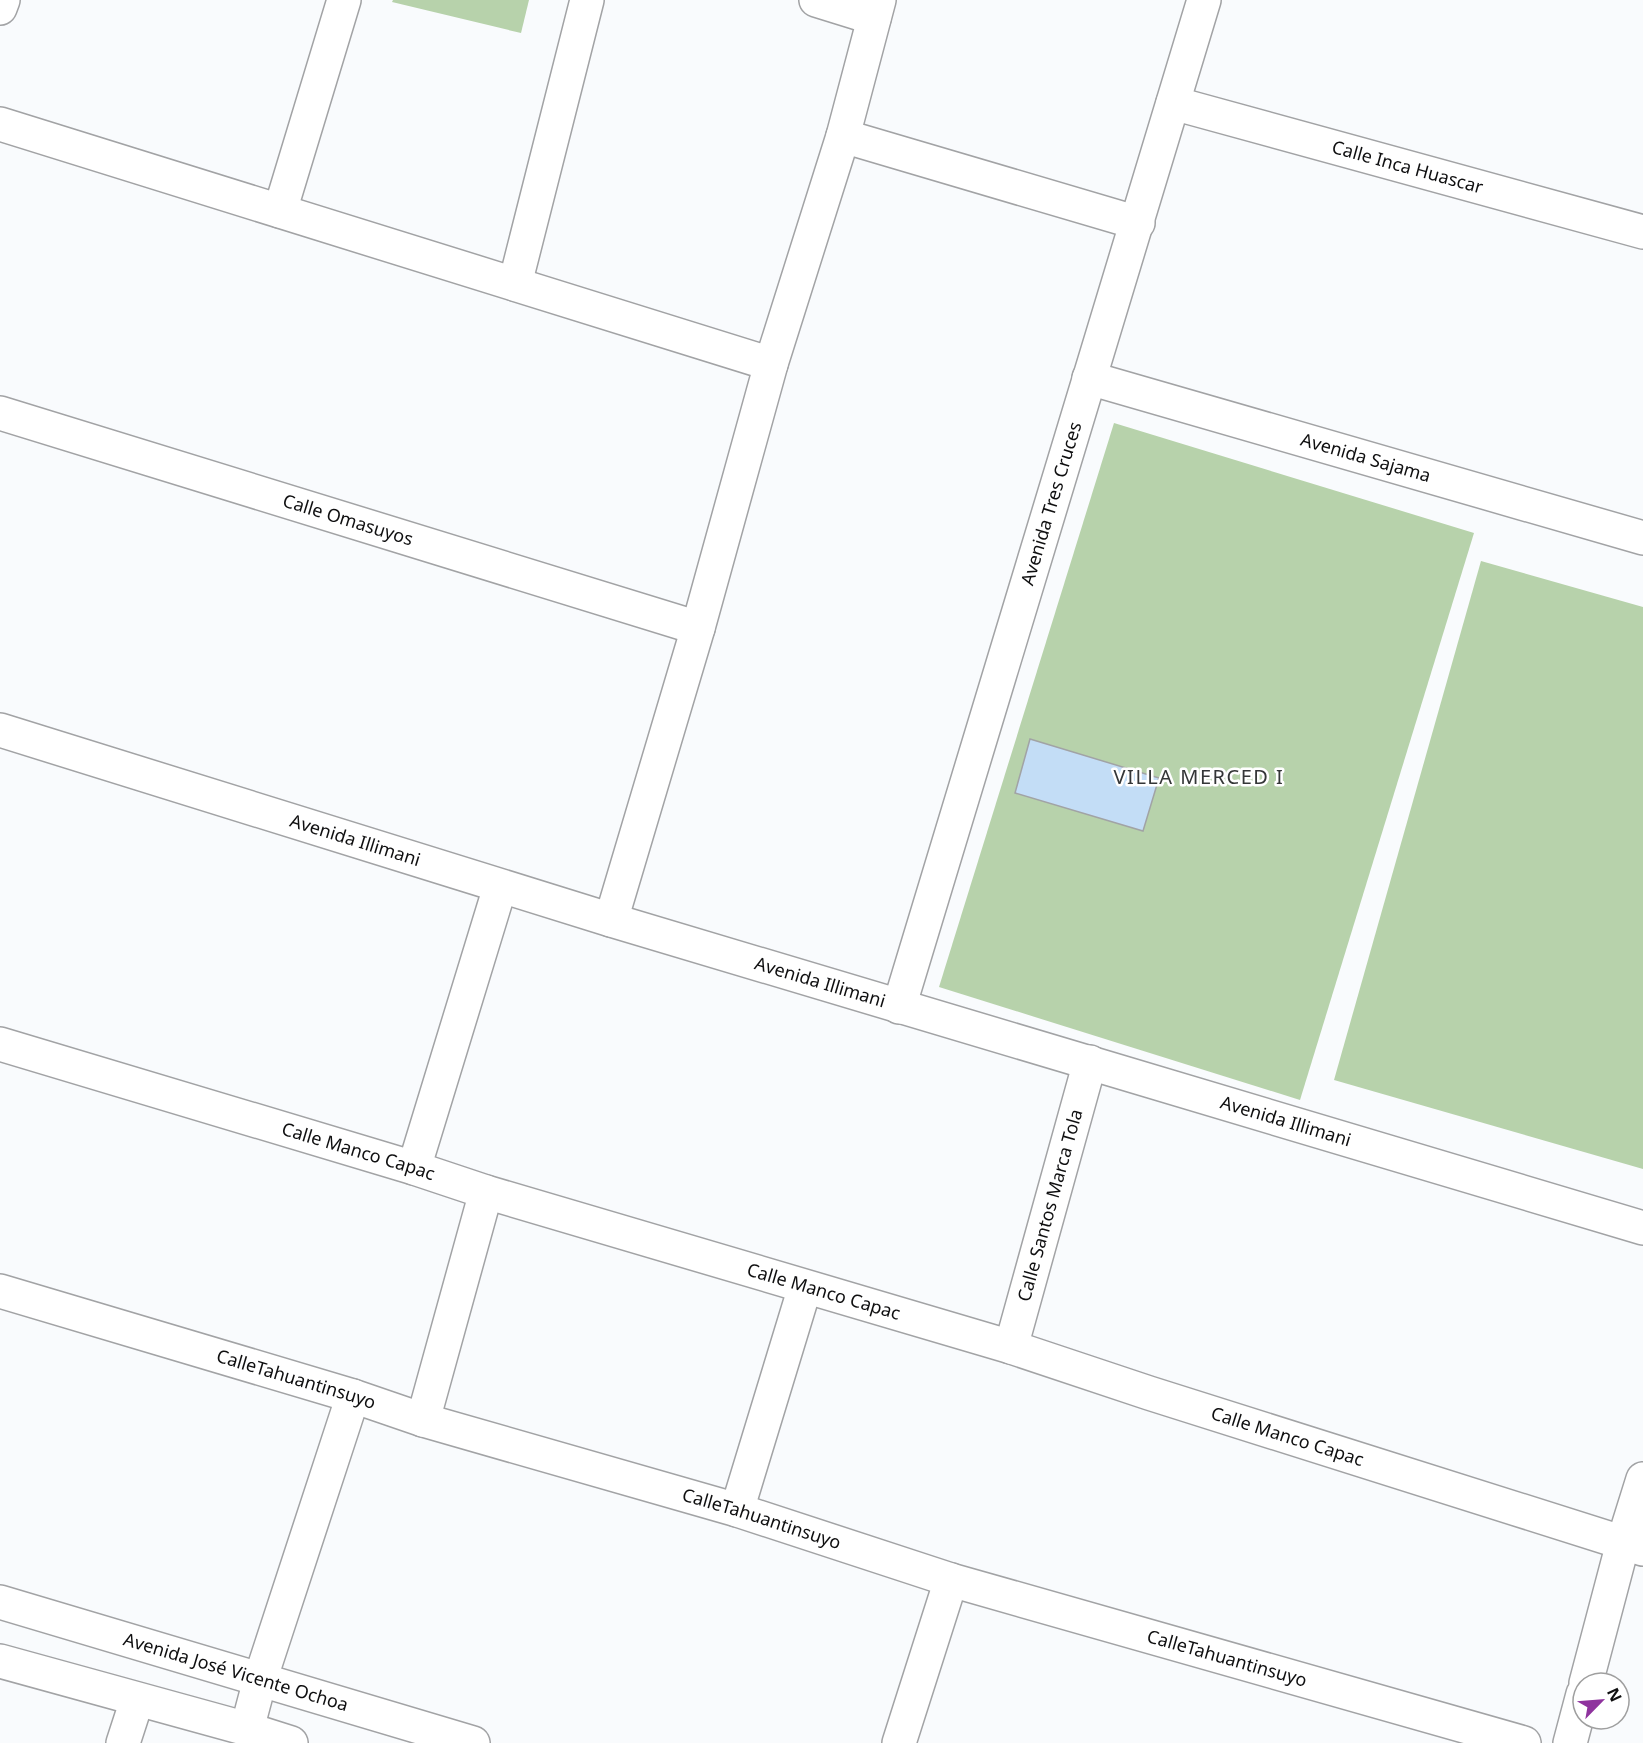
<svg xmlns="http://www.w3.org/2000/svg" width="1643" height="1743" font-family="'Noto Sans',sans-serif">
  <style>
    .green { fill: #b7d2ab }
    .building { fill: #c3ddf6; stroke: #a1a3a5; stroke-width: 1.5 }
    .lines { fill: none; stroke-linecap: round; stroke-linejoin: round }
    .street-casing { stroke: #a2a3a5; stroke-width: 36 }
    .secondary-casing { stroke: #a2a3a5; stroke-width: 36 }
    .street { stroke: #fff; stroke-width: 33 }
    .secondary { stroke: #fff; stroke-width: 33 }
    .labels { text-anchor: middle; stroke-width: 5; stroke-linejoin: round; paint-order: stroke }
    .street-label { font-size: 18px; fill: #0f0f10; stroke: #fff }
    .neighbourhood-label { font-size: 20px; letter-spacing: 1.5px; fill: #343637; stroke: #fff }
  </style>
  <rect width="100%" height="100%" fill="#f9fbfd"/>
  <g class="green">
    <path d="M393,0H529L521,33L392,2Z"/>
    <path d="M1114,423L1474,533L1300,1100L939,987Z"/>
    <path d="M1481,561L1643,607V1169L1334,1080Z"/>
  </g>
  <path class="building" d="M1030,739L1159,778L1143,831L1015,793Z"/>
  <g class="lines">
    <defs>
      <g id="street">
        <path d="M816,0L874,18"/>
        <path id="s1" d="M1173,103L1643,232"/>
        <path d="M0,124L771,364"/>
        <path d="M843,136L1138,223"/>
        <path d="M280,211L344,0"/>
        <path d="M515,284L587,0"/>
        <path id="s2" d="M1089,378L1643,538"/>
        <path id="s3" d="M0,413L698,628"/>
        <path id="s4" d="M0,730L611,920L1643,1228"/>
        <path d="M611,920L698,628L771,364L843,136L879,0"/>
        <path id="s5" d="M899,1007L1204,0"/>
        <path id="s6" d="M0,1044L414,1168L486,1192L1011,1347L1149,1393L1643,1549"/>
        <path d="M414,1168L500,887"/>
        <path id="s7" d="M0,1291L353,1396L423,1420L737,1510L951,1580L1524,1743"/>
        <path id="s8" d="M1011,1347L1090,1062"/>
        <path d="M423,1420L486,1192"/>
        <path d="M737,1510L805,1287"/>
        <path id="s9" d="M0,1602L473,1743"/>
        <path d="M0,1661L247,1729L291,1743"/>
        <path d="M1586,1683L1623,1543L1643,1479"/>
        <path d="M247,1729L260,1680L353,1396"/>
        <path d="M123,1743L137,1700"/>
        <path d="M899,1743L951,1580"/>
        <path d="M1570,1743L1583,1694"/>
      </g>
      <path id="secondary" d="M0,8L3,0"/>
    </defs>
    <use href="#street" class="street-casing"/>
    <use href="#secondary" class="secondary-casing"/>
    <use href="#street" class="street"/>
    <use href="#secondary" class="secondary"/>
  </g>
  <g class="labels">
    <g class="street-label">
      <text dy="6" stroke="none"><textPath href="#s1" startOffset="243">Calle Inca Huascar</textPath></text>
      <text dy="6" stroke="none"><textPath href="#s2" startOffset="288">Avenida Sajama</textPath></text>
      <text dy="6" stroke="none"><textPath href="#s5" startOffset="526">Avenida Tres Cruces</textPath></text>
      <text dy="6" stroke="none"><textPath href="#s3" startOffset="364">Calle Omasuyos</textPath></text>
      <text dy="6" stroke="none"><textPath href="#s4" startOffset="372">Avenida Illimani</textPath></text>
      <text dy="6" stroke="none"><textPath href="#s4" startOffset="858">Avenida Illimani</textPath></text>
      <text dy="6" stroke="none"><textPath href="#s4" startOffset="1344">Avenida Illimani</textPath></text>
      <text dy="6" stroke="none"><textPath href="#s6" startOffset="374">Calle Manco Capac</textPath></text>
      <text dy="6" stroke="none"><textPath href="#s8" startOffset="147">Calle Santos Marca Tola</textPath></text>
      <text dy="6" stroke="none"><textPath href="#s6" startOffset="860">Calle Manco Capac</textPath></text>
      <text dy="6" stroke="none"><textPath href="#s7" startOffset="309">CalleTahuantinsuyo</textPath></text>
      <text dy="6" stroke="none"><textPath href="#s6" startOffset="1346">Calle Manco Capac</textPath></text>
      <text dy="6" stroke="none"><textPath href="#s7" startOffset="795">CalleTahuantinsuyo</textPath></text>
      <text dy="6" stroke="none"><textPath href="#s7" startOffset="1281">CalleTahuantinsuyo</textPath></text>
      <text dy="6" stroke="none"><textPath href="#s9" startOffset="246">Avenida José Vicente Ochoa</textPath></text>
    </g>
    <g class="neighbourhood-label">
      <text x="1199" y="784">VILLA MERCED I</text>
    </g>
  </g>
  <g transform="translate(1601 1701) rotate(65)"><circle r="28" fill="#ffffff" stroke="#9f9f9f" stroke-width="1.5"/>
  <path d="M0-4.5L10 22L0 15L-10 22Z" fill="#8f339e"/>
  <text y="-9" font-size="16" font-weight="bold" text-anchor="middle" fill="#0f0f10">N</text>
  </g>
</svg>
